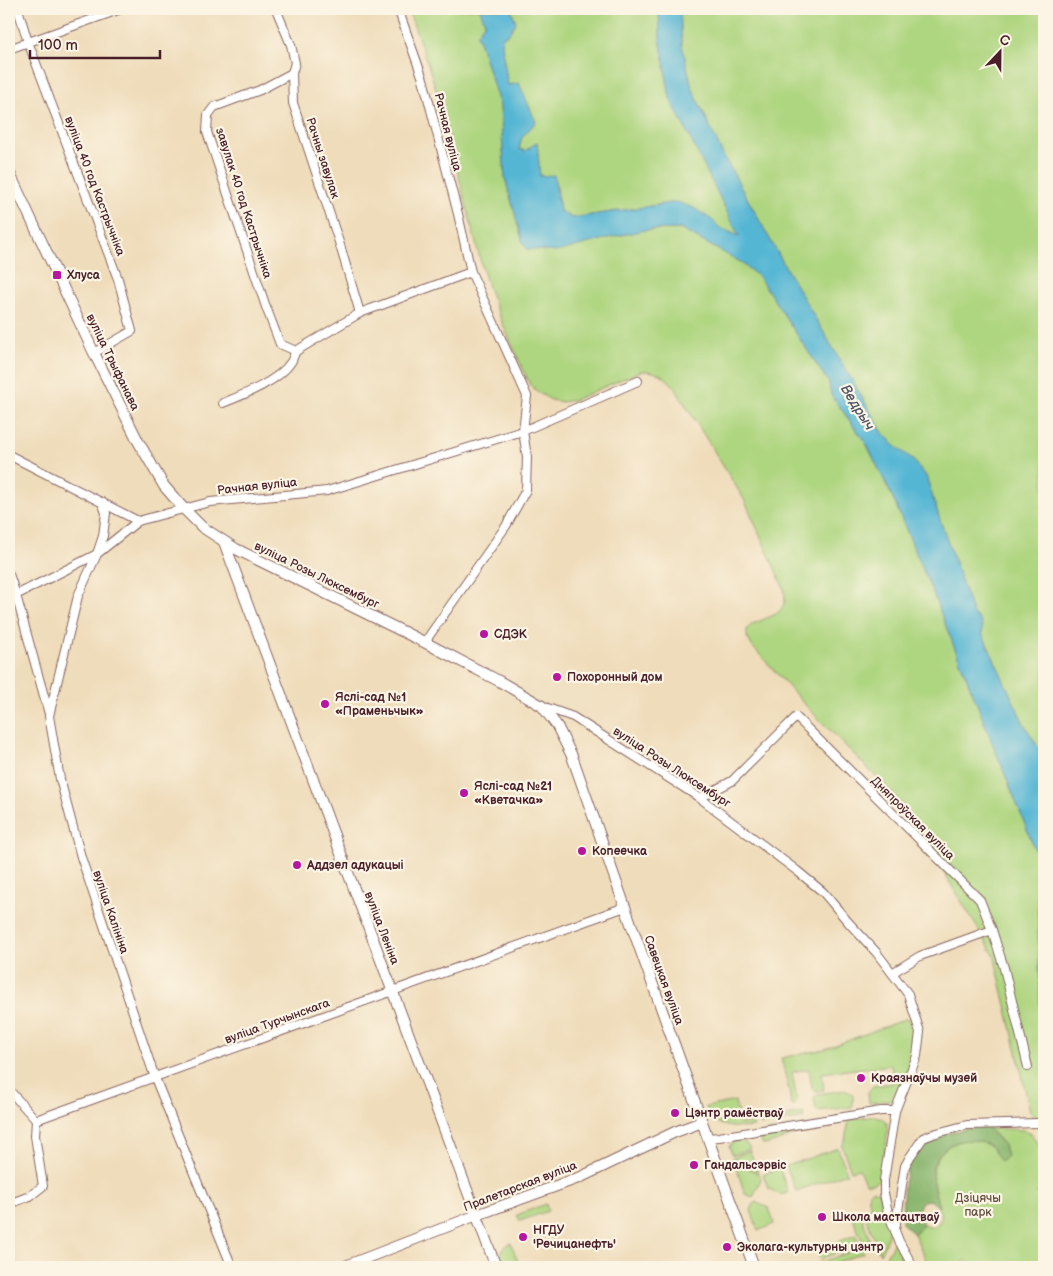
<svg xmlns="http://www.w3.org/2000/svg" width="1053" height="1276" font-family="'Balsamiq Sans',sans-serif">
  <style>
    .green { fill: #aed57f; stroke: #7c7a55 }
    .forest { fill: #8ab66e; stroke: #6a6a4c }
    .water { fill: #55b6d4; stroke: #506a80 }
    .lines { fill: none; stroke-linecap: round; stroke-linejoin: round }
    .minor-casing { stroke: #84615d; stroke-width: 10 }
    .tertiary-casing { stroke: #84615d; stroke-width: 12 }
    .minor { stroke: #fff; stroke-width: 8 }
    .tertiary { stroke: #fff; stroke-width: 10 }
    .poi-dot { fill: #b5179e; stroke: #fcf5e5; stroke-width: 2 }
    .labels { text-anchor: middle; stroke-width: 4.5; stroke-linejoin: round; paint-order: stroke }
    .street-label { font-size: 12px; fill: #4a1f2b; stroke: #fcf5e5 }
    .poi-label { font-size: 12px; font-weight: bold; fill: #4a1f2b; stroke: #fcf5e5; text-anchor: start }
    .park-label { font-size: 12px; fill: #634c40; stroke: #fcf5e5 }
    .water-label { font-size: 14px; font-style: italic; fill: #4e5466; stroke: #fcf5e5 }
  </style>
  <rect width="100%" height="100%" fill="#fcf5e5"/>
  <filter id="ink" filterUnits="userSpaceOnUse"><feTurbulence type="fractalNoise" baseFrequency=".02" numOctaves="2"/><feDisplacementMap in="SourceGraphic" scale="10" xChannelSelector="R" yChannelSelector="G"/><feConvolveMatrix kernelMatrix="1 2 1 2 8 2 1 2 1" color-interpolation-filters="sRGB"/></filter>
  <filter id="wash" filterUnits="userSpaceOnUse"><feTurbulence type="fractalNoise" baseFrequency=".0096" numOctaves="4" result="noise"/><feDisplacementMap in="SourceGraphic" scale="20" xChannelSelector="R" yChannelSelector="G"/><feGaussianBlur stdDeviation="1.12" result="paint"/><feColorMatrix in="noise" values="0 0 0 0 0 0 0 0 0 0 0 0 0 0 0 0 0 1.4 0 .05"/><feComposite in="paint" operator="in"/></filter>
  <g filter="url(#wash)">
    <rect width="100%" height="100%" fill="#efdcba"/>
    <g class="green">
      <path d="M408,9H480L485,23L477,34L500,106L505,178L523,243L527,248L612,237L645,230L680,229L739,261L759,277L829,383L831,395L866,443L892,496L932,591L1036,852L1041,1030L1044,1040V1118H1035L1030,1112L1016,1048L994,955L903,806L894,795L806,706L752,646L747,637V629L753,624L776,614L782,608L785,601L784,589L745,501L673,385C662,374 657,371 641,371L574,400L562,402L551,400L539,393L530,385L501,320L489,290L481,263L439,99L429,68Z"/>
      <path d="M511,9H659L660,38L670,98L740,236L720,228L712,220L677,202L572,218L560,211L557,187L540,177L537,143L525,151L519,149L522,137L508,85L503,56L502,38L510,32L516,22Z"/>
      <path d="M680,9H1044V754H1042L1023,722L982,633C983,624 980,620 973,614L941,523L926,476L912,459L894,445L883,433L791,277L723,155L692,88L682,45Z"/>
      <path d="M908,1018L915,1039L914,1053L897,1099L869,1103L868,1092L873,1086L893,1083L891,1065L822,1073L824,1090L816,1091L812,1088L809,1069L792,1072L797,1101L794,1106L791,1105L789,1090L781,1058L825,1049Z"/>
      <path d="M846,1090L853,1095V1104L852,1107L818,1111L816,1110L814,1097L817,1094Z"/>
      <path d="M735,1101L740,1124L752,1123L754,1127C735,1129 712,1128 706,1107Z"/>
      <path d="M803,1113L804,1118L761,1125L760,1121Z"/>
      <path d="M875,1116C879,1117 883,1118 886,1122C891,1130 881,1168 880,1179C876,1183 872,1184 866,1183L864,1181L859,1169L851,1171L842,1146L845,1140L849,1120Z"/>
      <path d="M820,1124L821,1126L766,1145L763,1144L760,1141V1136L762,1133Z"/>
      <path d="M988,1128L1024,1130L1032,1135L1041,1150L1044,1160V1189L1037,1192L1044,1217V1258L1025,1267H969L971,1265L966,1260L960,1267H951L950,1265L947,1267H923L926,1263V1260L914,1234L923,1224L932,1227L938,1224L942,1217L938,1207L932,1176L934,1165L939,1155L948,1146L961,1140H977L990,1146L1004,1145Z"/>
      <path d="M739,1140L746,1143L750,1149L732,1155L729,1146L735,1141Z"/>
      <path d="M838,1148L847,1173L796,1191L786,1166Z"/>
      <path d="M750,1151L758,1172L733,1159V1157Z"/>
      <path d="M734,1161L759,1174L761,1179L753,1197L745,1194Z"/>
      <path d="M780,1169L788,1193L780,1195L768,1188L763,1174Z"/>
      <path d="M872,1190L878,1192L880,1196L882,1211L889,1228L888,1236L880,1254L863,1210L871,1207C870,1201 865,1194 872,1190Z"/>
      <path d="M755,1202L769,1208L774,1224L758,1231L751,1210Z"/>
      <path d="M546,1204L548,1211L520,1221L517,1215Z"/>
      <path d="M861,1215L870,1240L863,1243L853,1218Z"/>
      <path d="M856,1235L859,1245L820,1259L817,1249Z"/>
      <path d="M894,1242L908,1267H885L883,1262Z"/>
      <path d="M511,1243L520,1267H506L500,1253L506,1245Z"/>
      <path d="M861,1248L863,1253L824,1267H810V1266Z"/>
    </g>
    <path class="forest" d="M968,1128H988L1004,1145L1007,1156L1001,1162C998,1158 994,1150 990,1146C988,1144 985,1144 983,1143C964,1135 941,1145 934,1164C929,1177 936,1194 939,1207L930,1200L923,1201C916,1211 917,1214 923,1224L914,1234L902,1223C903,1206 902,1187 907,1171C910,1159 917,1150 924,1140Z"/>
    <path class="water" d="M480,9H511L516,22L510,32L502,38L503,56L508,85L519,83L536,122L522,137L519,149L525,151L537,142L540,176L554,175L560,211L572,218L677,202L694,208L712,220L720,228L739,236L670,98L660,38L659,9H680L682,45L692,88L723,155L791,277L883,433L894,445L912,459L926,476L941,523L973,614C980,620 983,624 982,633L1023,722L1042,754H1044V1040L1041,1030L1036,852L932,591L892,496L866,443L831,395L829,383L759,277L739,261L680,229L645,230L612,237L556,252L527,249L523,243L505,178L500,106L477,34L485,23Z"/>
  </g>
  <g filter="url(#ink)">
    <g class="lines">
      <defs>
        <g id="minor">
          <path d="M18,9L28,42L118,279L132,331L94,353"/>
          <path d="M276,9L291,45L295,63L292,73L293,103L339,242L360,313"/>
          <path d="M398,9L423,79L458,214L471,272L527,396L523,431L527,457L526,490L506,526L429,636L426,643"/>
          <path d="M9,49L121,9"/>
          <path d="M292,73L260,90L214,107L208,115L207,132L266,307L280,344L296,351L360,313L471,272"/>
          <path d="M223,403C243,395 279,381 291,362C293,359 294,354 296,351"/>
          <path d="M9,455L138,521"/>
          <path d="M102,502L106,513L103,536L97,554L78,596L49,716L60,779L81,857L155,1078L232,1267"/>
          <path d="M9,574L16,595L49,714"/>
          <path d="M9,598L16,595L97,554L138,521L210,502L327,491L523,431L638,381"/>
          <path d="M542,706L573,717L700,798L796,870L823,892L849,923L876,952L908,994L920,1032L917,1056L895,1111L884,1180V1193L888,1213L899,1241L913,1267"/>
          <path d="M700,798L732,781L796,717L980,900L992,930L1004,968L1028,1067"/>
          <path d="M892,973L920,956L992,930"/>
          <path d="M9,1090L36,1120"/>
          <path d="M708,1138L719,1137L881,1111H895"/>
          <path d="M9,1204L30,1196L43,1186L35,1136L36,1120L625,907"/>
          <path d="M895,1230L905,1166L910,1157L923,1138L933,1134L967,1125L1038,1123"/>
        </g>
        <g id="tertiary">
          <path d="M9,172L94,353L138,441L164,486L184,509L202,527L236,549L426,643L499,681L542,706L557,726L572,756L625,907L754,1267"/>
          <path d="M224,542L496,1267"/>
          <path d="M343,1267L477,1215L581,1177L675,1132L702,1122"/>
        </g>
      </defs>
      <use href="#minor" class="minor-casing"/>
      <use href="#tertiary" class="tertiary-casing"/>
      <use href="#minor" class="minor"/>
      <use href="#tertiary" class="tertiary"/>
    </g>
  </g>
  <g class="poi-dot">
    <rect x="52" y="270" width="10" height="10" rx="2.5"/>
    <circle cx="484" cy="634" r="5"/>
    <circle cx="557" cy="677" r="5"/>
    <circle cx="325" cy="704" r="5"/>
    <circle cx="464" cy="793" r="5"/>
    <circle cx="582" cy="851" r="5"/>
    <circle cx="297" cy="865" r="5"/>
    <circle cx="861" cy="1078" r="5"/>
    <circle cx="675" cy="1113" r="5"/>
    <circle cx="694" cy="1165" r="5"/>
    <circle cx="822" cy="1217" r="5"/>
    <circle cx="523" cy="1237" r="5"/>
    <circle cx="727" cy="1247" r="5"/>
  </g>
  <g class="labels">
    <g class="street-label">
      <text transform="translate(448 132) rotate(76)" y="4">Рачная вуліца</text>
      <text transform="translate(323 158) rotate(72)" y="4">Рачны завулак</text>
      <text transform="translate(95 186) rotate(69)" y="4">вуліца 40 год Кастрычніка</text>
      <text transform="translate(244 203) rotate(72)" y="4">завулак 40 год Кастрычніка</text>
      <text transform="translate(113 362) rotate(64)" y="4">вуліца Трыфанава</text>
      <text transform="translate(257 486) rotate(-6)" y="4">Рачная вуліца</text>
      <text transform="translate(317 575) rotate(26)" y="4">вуліца Розы Люксембург</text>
      <text transform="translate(672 767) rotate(33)" y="4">вуліца Розы Люксембург</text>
      <text transform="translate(913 818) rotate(45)" y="4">Дняпроўская вуліца</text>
      <text transform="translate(111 912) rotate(71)" y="4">вуліца Калініна</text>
      <text transform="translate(382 928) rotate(69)" y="4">вуліца Леніна</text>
      <text transform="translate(664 980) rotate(70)" y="4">Савецкая вуліца</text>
      <text transform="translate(277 1021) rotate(-20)" y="4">вуліца Турчынскага</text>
      <text transform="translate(520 1186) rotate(-21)" y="4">Пралетарская вуліца</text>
    </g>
    <g class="poi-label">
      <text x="67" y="279">Хлуса</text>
      <text x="494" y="638">СДЭК</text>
      <text x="567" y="681">Похоронный дом</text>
      <text x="335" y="701">Яслі-сад №1<tspan x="335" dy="14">«Праменьчык»</tspan></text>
      <text x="474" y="790">Яслі-сад №21<tspan x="474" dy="14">«Кветачка»</tspan></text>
      <text x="592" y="855">Копеечка</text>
      <text x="307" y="869">Аддзел адукацыі</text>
      <text x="871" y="1082">Краязнаўчы музей</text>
      <text x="685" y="1117">Цэнтр рамёстваў</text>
      <text x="704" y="1169">Гандальсэрвіс</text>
      <text x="832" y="1221">Школа мастацтваў</text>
      <text x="533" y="1234">НГДУ<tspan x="533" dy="14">'Речицанефть'</tspan></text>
      <text x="737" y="1251">Эколага-культурны цэнтр</text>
    </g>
    <g class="park-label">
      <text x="978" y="1202">Дзіцячы<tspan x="978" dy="14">парк</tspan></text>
    </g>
    <g class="water-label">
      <text transform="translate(858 407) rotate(58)" y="5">Ведрыч</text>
    </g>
  </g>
  <rect width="1053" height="1276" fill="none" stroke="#fcf5e5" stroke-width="30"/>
  <g transform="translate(1000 52) rotate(22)" stroke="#fcf5e5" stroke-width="4" paint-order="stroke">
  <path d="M0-4L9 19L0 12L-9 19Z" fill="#4a1f2b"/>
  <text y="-8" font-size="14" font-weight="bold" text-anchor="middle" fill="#4a1f2b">С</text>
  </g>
  <path d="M30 50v8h130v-8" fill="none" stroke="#4a1f2b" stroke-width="2.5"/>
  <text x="38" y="50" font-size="15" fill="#4a1f2b" stroke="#fcf5e5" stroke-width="4" paint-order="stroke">100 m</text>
</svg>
